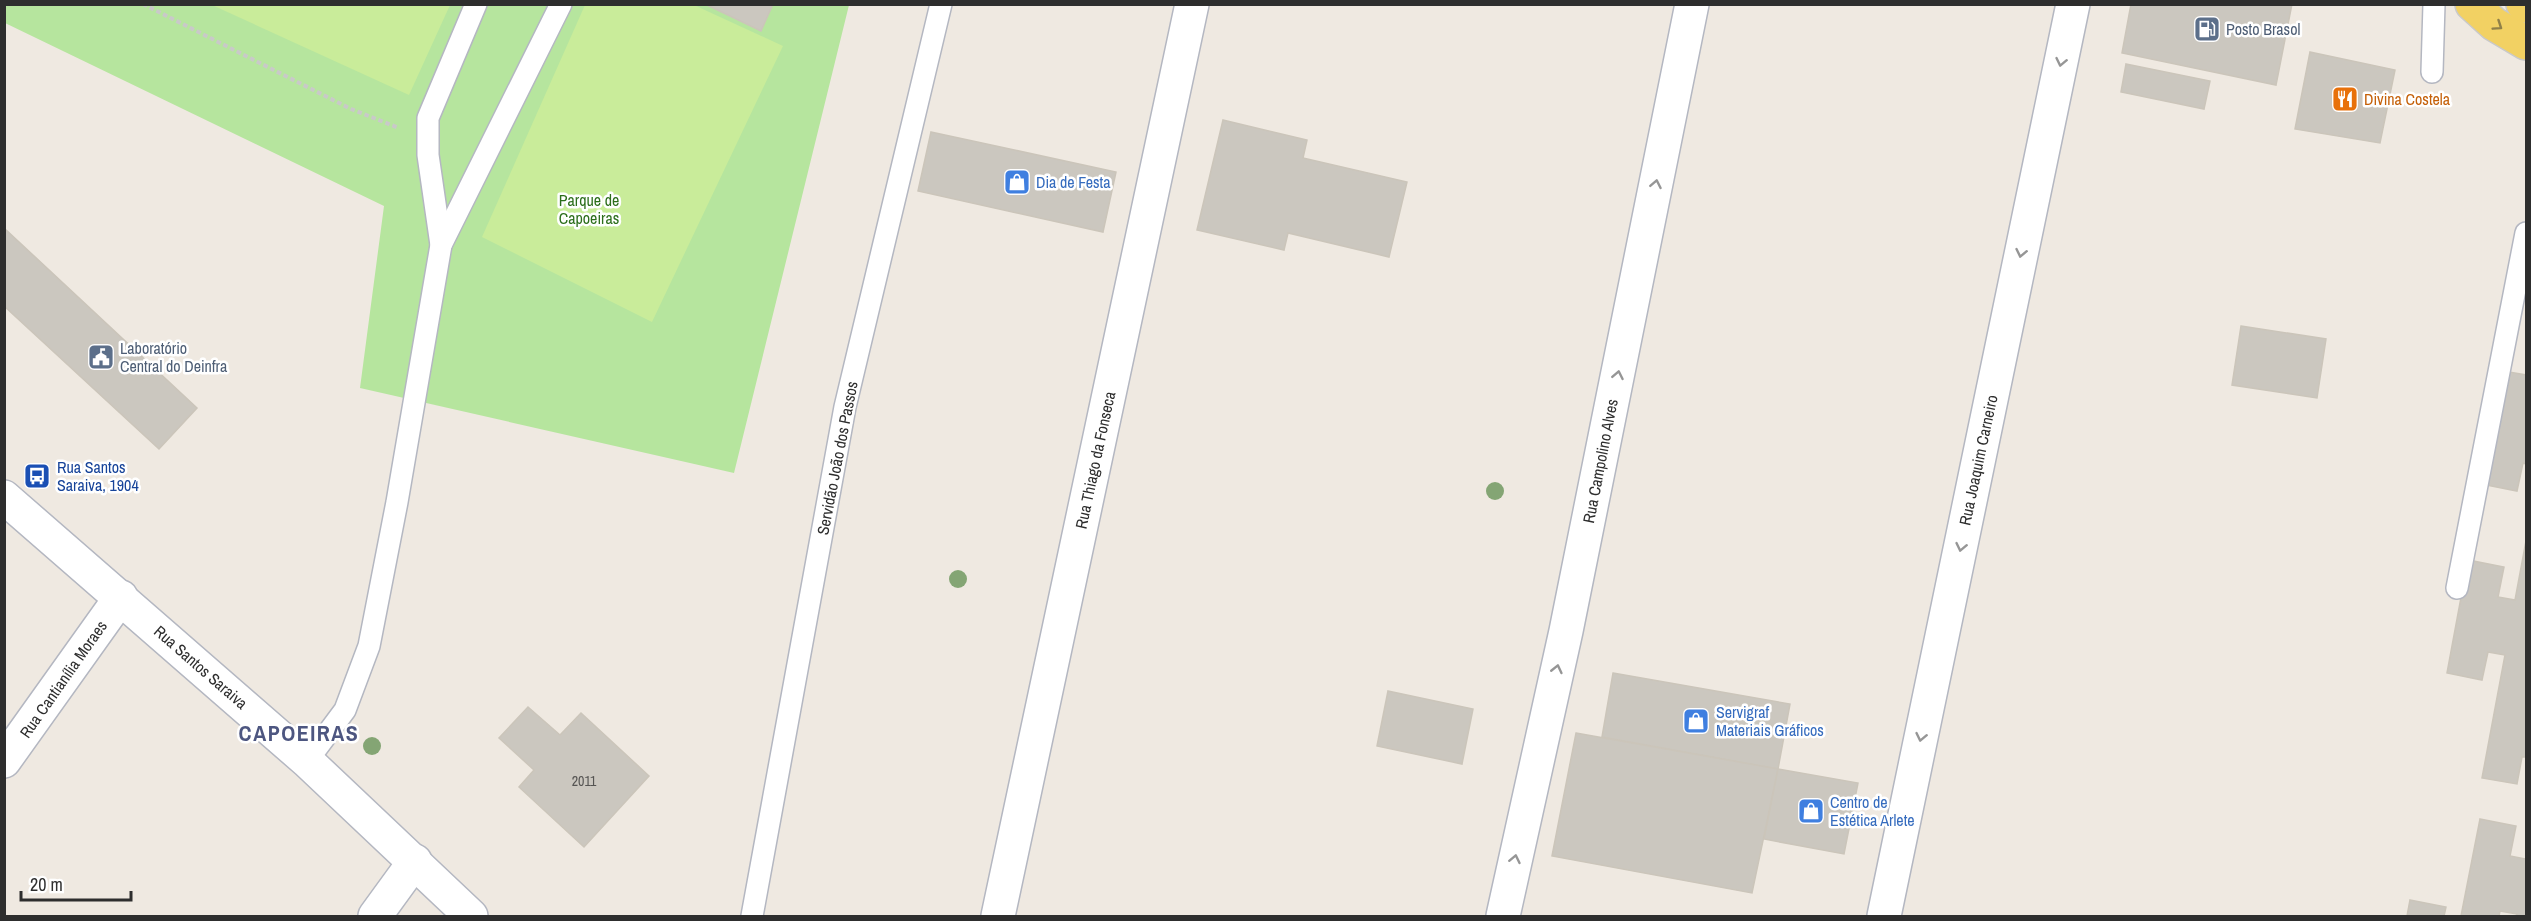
<svg xmlns="http://www.w3.org/2000/svg" width="2531" height="921" font-family="'Archivo Narrow',sans-serif">
  <style>
    .green { fill: #b6e59e }
    .pitch { fill: #c9ec9a }
    .building { fill: #cbc7bf; stroke: #cbc5ba; stroke-width: 1.5 }
    .lines { fill: none; stroke-linecap: round; stroke-linejoin: round }
    .lane-casing { stroke: #b4b7c1; stroke-width: 24 }
    .street-casing { stroke: #b4b7c1; stroke-width: 36 }
    .secondary-casing { stroke: #b4b7c1; stroke-width: 36 }
    .primary-casing { stroke: #c9c9c9; stroke-width: 36 }
    .path { stroke: #c9c9c9; stroke-width: 4; stroke-dasharray: 4.5 3; stroke-linecap: butt }
    .lane { stroke: #fff; stroke-width: 21 }
    .street { stroke: #fff; stroke-width: 33 }
    .secondary { stroke: #fff; stroke-width: 33 }
    .primary { stroke: #f2d163; stroke-width: 33 }
    .tree { fill: #84a574 }
    .oneway { stroke: #908048 }
    .oneway2 { stroke: #969696 }
    .labels { text-anchor: middle; stroke-width: 5; stroke-linejoin: round; paint-order: stroke }
    .number-label { font-size: 14px; fill: #555452 }
    .service-label { font-size: 16px; fill: #4e5e75; stroke: #fff; text-anchor: start }
    .food-label { font-size: 16px; fill: #c56008; stroke: #fff; text-anchor: start }
    .shop-label { font-size: 16px; fill: #366cbe; stroke: #fff; text-anchor: start }
    .park-label { font-size: 16px; fill: #2c6e1b; stroke: #fff }
    .street-label { font-size: 16px; fill: #2e2e2e; stroke: #fff }
    .transit-label { font-size: 16px; fill: #164399; stroke: #fff; text-anchor: start }
    .district-label { font-size: 22px; font-weight: bold; letter-spacing: 1.5px; fill: #4d5680; stroke: #fff }
  </style>
  <rect width="100%" height="100%" fill="#efe9e1"/>
  <path class="green" d="M4,5H849L734,473L360,388L384,206L5,23Z"/>
  <g class="pitch">
    <path d="M212,5H450L409,95Z"/>
    <path d="M585,5H694L783,46L652,322L482,237Z"/>
  </g>
  <g class="building">
    <path d="M705,4H773L761,31Z"/>
    <path d="M2131,4H2292L2276,85L2122,53Z"/>
    <path d="M2310,52L2395,70L2380,143L2295,129Z"/>
    <path d="M2126,64L2210,81L2204,109L2121,92Z"/>
    <path d="M1223,120L1307,140L1303,158L1407,182L1389,257L1288,233L1284,250L1197,230Z"/>
    <path d="M931,132L1116,172L1103,232L918,191Z"/>
    <path d="M4,228L197,408L159,449L4,306Z"/>
    <path d="M2241,326L2326,339L2317,398L2232,385Z"/>
    <path d="M2503,371L2526,375V464L2523,463L2517,491L2481,484Z"/>
    <path d="M2526,541V757H2522L2517,784L2482,778L2505,655L2488,652L2482,680L2447,673L2468,560L2504,567L2498,597L2515,600Z"/>
    <path d="M1613,673L1790,704L1778,769L1602,737Z"/>
    <path d="M1388,691L1473,709L1462,764L1377,746Z"/>
    <path d="M528,707L560,735L581,713L649,776L584,847L519,787L534,770L499,738Z"/>
    <path d="M1576,733L1778,769L1752,893L1552,856Z"/>
    <path d="M1778,769L1858,783L1844,854L1764,839Z"/>
    <path d="M2480,819L2516,826L2510,856L2526,859V916H2516L2517,914L2500,911L2499,916H2461Z"/>
    <path d="M2410,900L2446,907L2444,916H2407Z"/>
  </g>
  <g class="lines">
    <defs>
      <g id="lane">
        <path d="M2432,72L2434,4"/>
        <path d="M441,245L561,4"/>
        <path d="M2457,588L2526,233"/>
        <path d="M307,761L345,710L369,646L397,502L441,245L428,155V118L476,4"/>
        <path d="M752,916L845,407L941,4"/>
      </g>
      <g id="street">
        <path d="M4,761L121,597"/>
        <path d="M375,916L415,861"/>
        <path d="M998,916L1192,4"/>
        <path d="M1503,916L1566,631L1692,4"/>
        <path d="M1884,916L2073,4"/>
      </g>
      <path id="secondary" d="M4,497L307,761L471,916"/>
      <g id="primary">
        <path d="M2472,4L2494,24L2526,43"/>
        <path d="M2523,4L2526,6"/>
      </g>
    </defs>
    <use href="#lane" class="lane-casing"/>
    <use href="#street" class="street-casing"/>
    <use href="#secondary" class="secondary-casing"/>
    <use href="#primary" class="primary-casing"/>
    <path class="path" d="M143,4L351,109L399,128"/>
    <use href="#lane" class="lane"/>
    <use href="#street" class="street"/>
    <use href="#secondary" class="secondary"/>
    <use href="#primary" class="primary"/>
  </g>
  <g class="tree">
    <circle cx="1495" cy="491" r="9"/>
    <circle cx="958" cy="579" r="9"/>
    <circle cx="372" cy="746" r="9"/>
  </g>
  <defs><path id="oneway-chevron" d="M-2-3.5L2.5 0L-2 3.5" fill="none" stroke-width="1.6" stroke-linecap="round" stroke-linejoin="round" transform="scale(1.5)"/></defs>
  <use class="oneway" href="#oneway-chevron" transform="translate(2498 26) rotate(34)"/>
  <g class="oneway2">
    <use href="#oneway-chevron" transform="translate(2061 62) rotate(102)"/>
    <use href="#oneway-chevron" transform="translate(1656 184) rotate(-79)"/>
    <use href="#oneway-chevron" transform="translate(2021 253) rotate(102)"/>
    <use href="#oneway-chevron" transform="translate(1618 375) rotate(-79)"/>
    <use href="#oneway-chevron" transform="translate(1961 547) rotate(102)"/>
    <use href="#oneway-chevron" transform="translate(1557 669) rotate(-77)"/>
    <use href="#oneway-chevron" transform="translate(1921 737) rotate(102)"/>
    <use href="#oneway-chevron" transform="translate(1515 859) rotate(-78)"/>
  </g>
  <defs>
    <symbol id="fuel-square" viewBox="-11 -11 22 22"><rect x="-9" y="-9" width="18" height="18" rx="4" fill="#5c6f8a" stroke="#fff"/><path d="M-5.5-6h7V0h2V4h1.3V-2.5L3-4.5l.8-.8L6-3V5H2.5V1h-1V6h-7ZM-4.2-4.7v3.2H.2V-4.7Z" fill="#fff"/></symbol>
    <symbol id="restaurant-square" viewBox="-11 -11 22 22"><rect x="-9" y="-9" width="18" height="18" rx="4" fill="#e8710a" stroke="#fff"/><path d="M-5-6h1v4h1v-4h1v4h1v-4h1v5L-1.5 .5V6h-2V.5L-5-1ZM5-6V6H3V1.5H1.5Q1.5-4 5-6Z" fill="#fff"/></symbol>
    <symbol id="shop-square" viewBox="-11 -11 22 22"><rect x="-9" y="-9" width="18" height="18" rx="4" fill="#3f7fe0" stroke="#fff"/><path d="M-5-2.5h2.3a2.7 3.5 0 0 1 5.4 0H5L5.5 6h-11ZM-1.5-2.5h3a1.5 2.3 0 0 0-3 0Z" fill="#fff"/></symbol>
    <symbol id="civic-square" viewBox="-11 -11 22 22"><rect x="-9" y="-9" width="18" height="18" rx="4" fill="#5c6f8a" stroke="#fff"/><path d="M-.6-6.5H3V-4.5H.6V-3L4-1V1h2V6H-6V1h2V-1L-.6-3ZM-1.2 2.5V6h2.4V2.5Z" fill="#fff"/></symbol>
    <symbol id="bus-square" viewBox="-11 -11 22 22"><rect x="-9" y="-9" width="18" height="18" rx="4" fill="#1a4fb4" stroke="#fff"/><path d="M-5-6H5V4H4V6H2V4H-2V6H-4V4H-5ZM-3.5-4V0h7V-4ZM-3.5 1.2v1.5H-2V1.2ZM2 1.2v1.5H3.5V1.2Z" fill="#fff"/></symbol>
  </defs>
  <g fill-rule="evenodd">
    <use href="#fuel-square" x="2192" y="14" width="30" height="30"/>
    <use href="#restaurant-square" x="2330" y="84" width="30" height="30"/>
    <use href="#shop-square" x="1002" y="167" width="30" height="30"/>
    <use href="#civic-square" x="86" y="342" width="30" height="30"/>
    <use href="#bus-square" x="22" y="461" width="30" height="30"/>
    <use href="#shop-square" x="1681" y="706" width="30" height="30"/>
    <use href="#shop-square" x="1796" y="796" width="30" height="30"/>
  </g>
  <g class="labels">
    <g class="number-label">
      <text x="584" y="786">2011</text>
    </g>
    <g class="service-label">
      <text x="2226" y="35">Posto Brasol</text>
      <text x="120" y="354">Laboratório<tspan x="120" dy="18">Central do Deinfra</tspan></text>
    </g>
    <g class="food-label">
      <text x="2364" y="105">Divina Costela</text>
    </g>
    <g class="shop-label">
      <text x="1036" y="188">Dia de Festa</text>
      <text x="1716" y="718">Servigraf<tspan x="1716" dy="18">Materiais Gráficos</tspan></text>
      <text x="1830" y="808">Centro de<tspan x="1830" dy="18">Estética Arlete</tspan></text>
    </g>
    <g class="park-label">
      <text x="589" y="206">Parque de<tspan x="589" dy="18">Capoeiras</tspan></text>
    </g>
    <g class="street-label">
      <text transform="translate(837 458) rotate(-79)" y="6">Servidão João dos Passos</text>
      <text transform="translate(1095 460) rotate(-78)" y="6">Rua Thiago da Fonseca</text>
      <text transform="translate(1978 460) rotate(-78)" y="6">Rua Joaquim Carneiro</text>
      <text transform="translate(1600 461) rotate(-79)" y="6">Rua Campolino Alves</text>
      <text transform="translate(201 667) rotate(41)" y="6">Rua Santos Saraiva</text>
      <text transform="translate(63 679) rotate(-55)" y="6">Rua Cantianília Moraes</text>
    </g>
    <g class="transit-label">
      <text x="57" y="473">Rua Santos<tspan x="57" dy="18">Saraiva, 1904</tspan></text>
    </g>
    <g class="district-label">
      <text x="299" y="741">CAPOEIRAS</text>
    </g>
  </g>
  <rect width="2531" height="921" fill="none" stroke="#2e2e2e" stroke-width="12"/>
  <path d="M21 891v9h110v-9" fill="none" stroke="#2e2e2e" stroke-width="3"/>
  <text x="30" y="891" font-size="18" fill="#2e2e2e" stroke="#ffffff" stroke-width="4.5" paint-order="stroke">20 m</text>
</svg>
